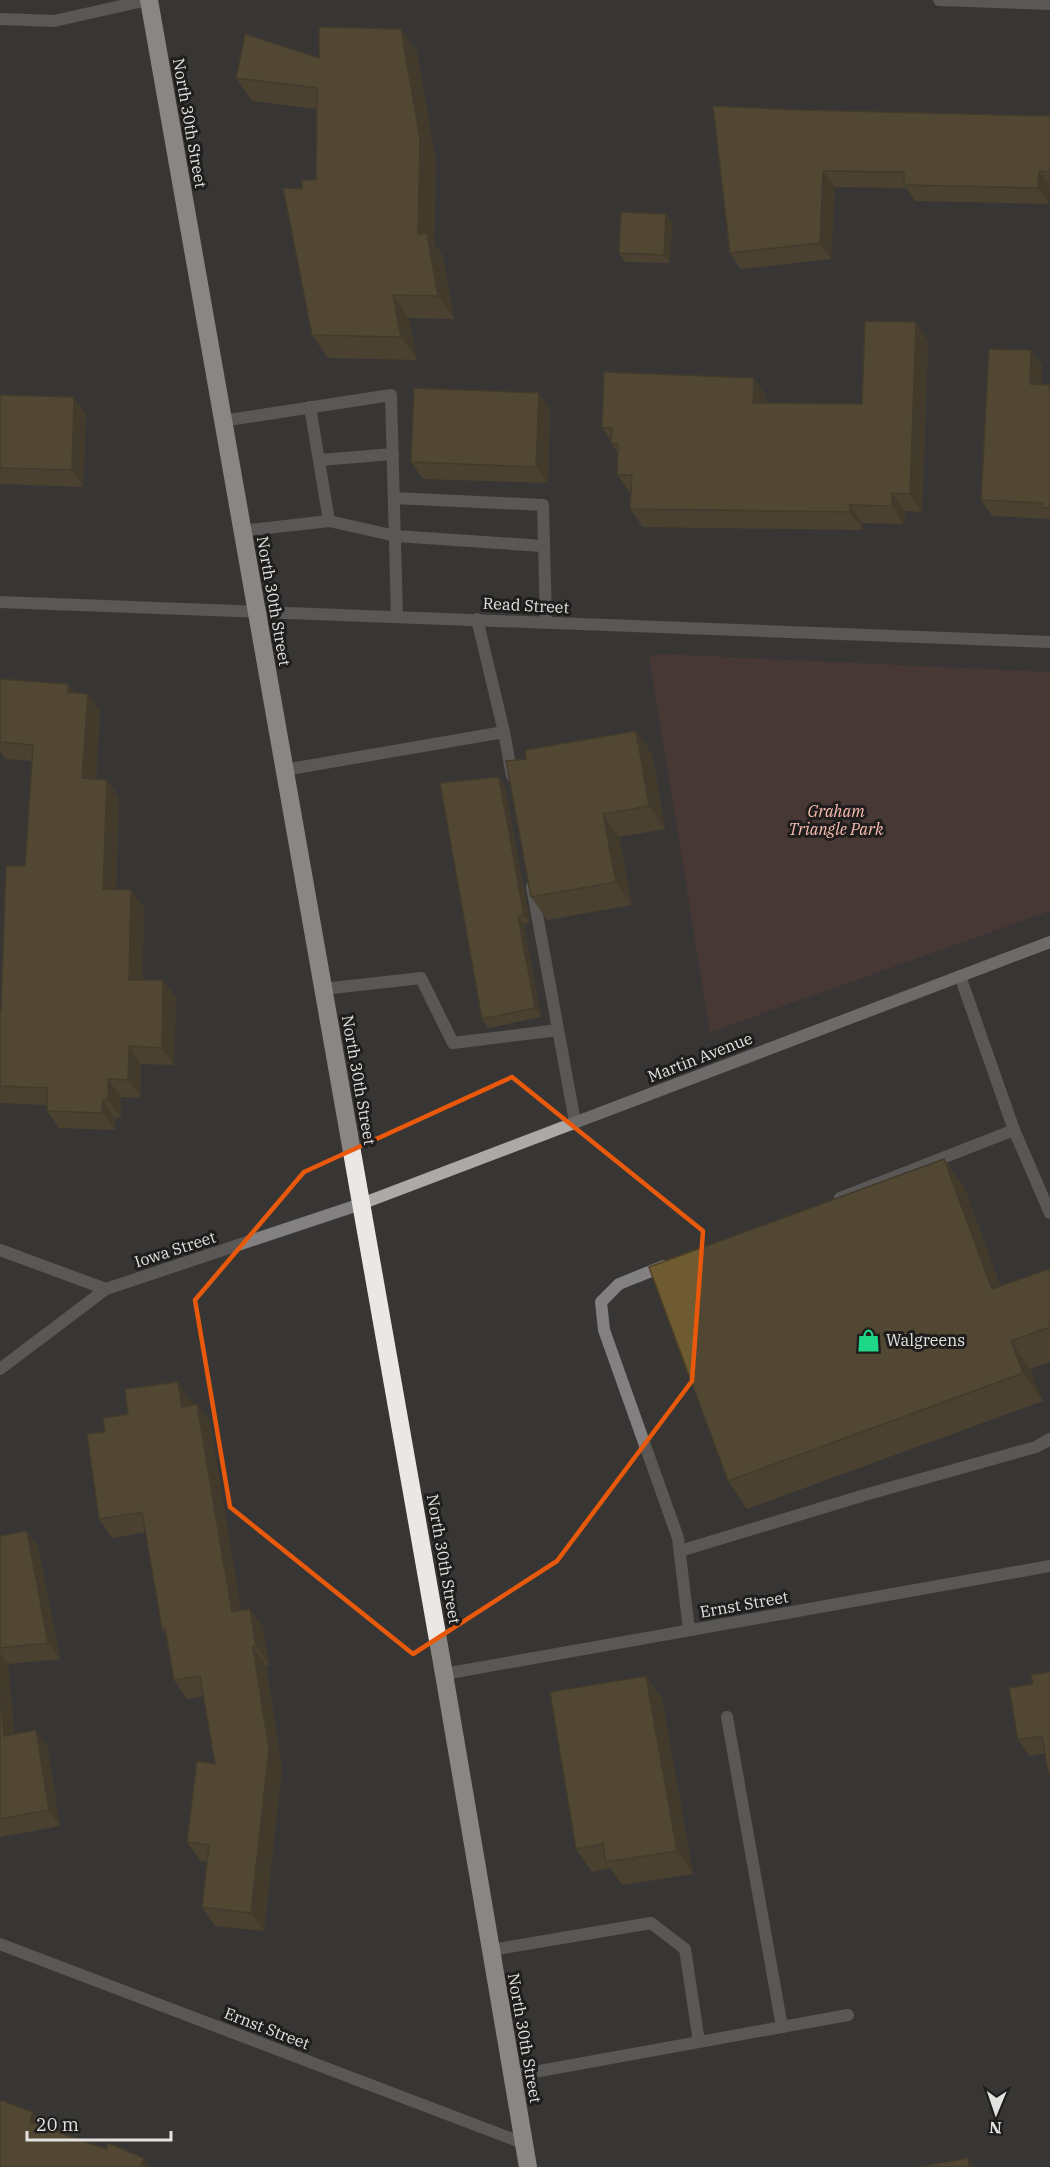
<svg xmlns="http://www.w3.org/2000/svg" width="1050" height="2167" font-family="'IBM Plex Serif',serif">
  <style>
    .green { fill: #593a35 }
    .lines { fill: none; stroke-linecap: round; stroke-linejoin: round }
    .lane { stroke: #828080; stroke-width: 12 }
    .street { stroke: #828080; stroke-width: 12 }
    .secondary { stroke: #acaaa9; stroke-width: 12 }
    .highway { stroke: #eae7e5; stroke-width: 18 }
    .wall { fill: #5f4e2b }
    .shaded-wall { fill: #4e4023 }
    .building { fill: #6f5b32; stroke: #4e4023; stroke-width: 1.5 }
    .marked { fill: none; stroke: #e8590c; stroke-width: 4.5; stroke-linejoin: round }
    .labels { text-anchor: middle; stroke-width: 6; stroke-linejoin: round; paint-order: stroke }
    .street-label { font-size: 16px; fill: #e3e2e0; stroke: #1f1e1d }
    .park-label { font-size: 16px; font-style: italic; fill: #fcbdb2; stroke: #1f1e1d }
    .poi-label { font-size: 16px; fill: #e3e2e0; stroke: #1f1e1d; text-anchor: start }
  </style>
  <rect width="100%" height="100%" fill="#383634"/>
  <path class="green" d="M661,654L1050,672V911L710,1032L649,656Z"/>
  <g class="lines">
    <g class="lane">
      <path d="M222,421L391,395L397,616"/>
      <path d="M320,460L393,454"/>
      <path d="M394,498L543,505L546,622"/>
      <path d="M329,521L396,536L543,546"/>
      <path d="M241,531L329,521L310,407"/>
      <path d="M477,619L504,732"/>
      <path d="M284,770L504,732L512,776"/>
      <path d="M532,887L575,1122"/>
      <path d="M323,989L421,978L453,1043L558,1030"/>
      <path d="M1014,1130L1050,1213"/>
      <path d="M840,1198L1014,1130L960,976"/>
      <path d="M664,1266L619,1284L601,1302L604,1330L678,1538L689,1630"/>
      <path d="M680,1551L868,1494L1036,1447L1050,1439"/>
      <path d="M727,1717L782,2027"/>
      <path d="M491,1950L651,1923L685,1949L699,2042"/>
      <path d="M512,2076L848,2015"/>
    </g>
    <g class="street">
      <path d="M939,0L1050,4"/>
      <path d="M0,19L54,21L148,0"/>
      <path d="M0,602L1050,642"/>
      <path d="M0,1250L106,1289L361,1204"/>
      <path d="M0,1369L106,1289"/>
      <path d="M444,1674L1050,1566"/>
      <path d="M0,1944L523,2143"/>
    </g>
    <path class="secondary" d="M361,1204L1050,942"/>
    <path class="highway" d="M149,0L444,1674L528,2167"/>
  </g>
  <g class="wall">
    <path d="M417,52L436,161L434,244L443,256L454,319L409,318L417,360L328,358L312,335L302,189L316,180L317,109L252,101L236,78L319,58Z"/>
    <path d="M801,110L1050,116L1049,204L915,201L906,188L835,187L831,259L741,269L730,253Z"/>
    <path d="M666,214L672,222L670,263L625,262L619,253Z"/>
    <path d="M928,341L922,512L905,511L904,524L863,523V530L643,527L630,509L631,493H630L617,475L618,453L611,443V441L602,428L766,396V403L862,404Z"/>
    <path d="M1031,350L1042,366L1041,385H1050V519L992,516L981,500Z"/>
    <path d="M539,393L550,409L548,483L423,479L411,462Z"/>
    <path d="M0,395L86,414L83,487L0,484Z"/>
    <path d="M0,679L74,693L88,694L100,711L96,779L107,780L119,798L116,890L144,908L142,980H163L176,998L174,1065L141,1064V1098L121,1097V1118H115V1130L59,1128L47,1111V1105L0,1103V1010H1L25,866L32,761L5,759L0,752Z"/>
    <path d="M636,731L652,754L665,829L619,837L632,905L547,920L531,897L526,759Z"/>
    <path d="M499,777L505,786L530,923L524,924L541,1017L488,1028L482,1019Z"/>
    <path d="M944,1159L964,1187L1000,1286L1050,1270V1362L1030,1369L1043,1401L747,1509L728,1481Z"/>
    <path d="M191,1401L192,1405L197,1404L210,1423L241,1610L250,1609L263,1627L269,1665L266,1666L282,1768L264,1931L215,1926L202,1907L207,1862L200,1861L187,1842L215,1764L204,1696L187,1699L174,1680L166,1634L162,1629L146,1532L112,1538L99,1519L105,1432L128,1414Z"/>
    <path d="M27,1531L38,1547L60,1659L8,1664L14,1734L47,1746L60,1826L0,1837V1536Z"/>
    <path d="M1050,1672V1775L1048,1772L1045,1753L1030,1756L1018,1740Z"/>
    <path d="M646,1676L662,1699L693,1874L622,1885L610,1868L592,1872L576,1849Z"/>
  </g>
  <g class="shaded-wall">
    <path d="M401,29L417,52L436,161L434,244L443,256L454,319L438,296L418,234Z"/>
    <path d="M823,171L835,187L831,259L820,243Z"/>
    <path d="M1039,171L1050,187L1049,204L1038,188Z"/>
    <path d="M666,214L672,222L670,263L664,255Z"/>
    <path d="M393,295L409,318L417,360L401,337Z"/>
    <path d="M916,322L928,341L922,512L910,494Z"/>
    <path d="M1031,350L1042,366L1041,399L1030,384Z"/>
    <path d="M754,378L766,396V421L753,403Z"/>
    <path d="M539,393L550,409L548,483L536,467Z"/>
    <path d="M74,397L86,414L83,487L72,470Z"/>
    <path d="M892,493L905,511L904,524L892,506Z"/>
    <path d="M850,505L863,523V530L850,512Z"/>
    <path d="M68,684L81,702L68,692Z"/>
    <path d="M88,694L100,711L95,796L82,778Z"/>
    <path d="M636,731L652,754L665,829L649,806Z"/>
    <path d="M499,777L505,786L530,923L524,915Z"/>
    <path d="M107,780L119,798L115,907L103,889Z"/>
    <path d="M603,814L619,837L632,905L616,882Z"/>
    <path d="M131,890L144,908L142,997L129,980Z"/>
    <path d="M518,916L524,924L541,1017L535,1008Z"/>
    <path d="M163,980L176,998L174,1065L162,1048Z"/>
    <path d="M129,1046L141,1064V1098L128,1080Z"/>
    <path d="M108,1079L121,1097V1118L108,1100Z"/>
    <path d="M103,1100L115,1118V1130L102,1113Z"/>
    <path d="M944,1159L964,1187L1012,1317L992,1289Z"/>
    <path d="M1011,1341L1030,1369L1043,1401L1023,1373Z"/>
    <path d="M178,1382L191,1401L195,1426L182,1407Z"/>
    <path d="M197,1404L210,1423L245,1631L232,1612Z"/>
    <path d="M27,1531L38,1547L60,1659L48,1643Z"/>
    <path d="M250,1609L263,1627L269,1665L256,1646Z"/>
    <path d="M253,1647L266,1666L282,1768L264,1931L251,1913Z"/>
    <path d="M0,1653L8,1664L16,1752L4,1736L0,1686Z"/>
    <path d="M646,1676L662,1699L693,1874L677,1851Z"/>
    <path d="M36,1730L47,1746L60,1826L49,1810Z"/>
    <path d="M33,2112L46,2130L30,2122Z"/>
    <path d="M144,2158L151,2167H143L141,2165Z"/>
    <path d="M968,2158L974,2167H969Z"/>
  </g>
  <g class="building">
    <path d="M319,27L401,29L420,138L418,234L427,233L438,296L393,295L401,337L312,335L283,188L302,189V180H316L317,88L236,78L245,34L319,58Z"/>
    <path d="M713,106L801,110L1050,116V172L1039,171L1038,188L904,185V172L823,171L820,243L730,253Z"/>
    <path d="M621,212L666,214L664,255L619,253Z"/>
    <path d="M865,321L916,322L910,494L892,493V506L850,505V512L630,509L632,475H617L618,444L611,443L612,428H602L604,372L754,378L753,403L862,404Z"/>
    <path d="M989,349L1031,350L1030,384L1050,385V508H1042V503L981,500Z"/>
    <path d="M414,388L539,393L536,467L411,462Z"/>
    <path d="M0,395L74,397L72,470L0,468Z"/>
    <path d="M0,679L68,684V692L88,694L82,778L107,780L103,889L131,890L129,980H163L162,1048L129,1046L128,1080L108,1079V1100H103L102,1113L47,1111V1088L0,1086V1010H1L6,866H25L33,745L0,742Z"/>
    <path d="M636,731L649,806L603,814L616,882L531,897L506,761L526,759L525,750Z"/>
    <path d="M499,777L524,915L518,916L535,1008L482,1019L440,783Z"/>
    <path d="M944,1159L992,1289L1049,1269L1050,1271V1327L1011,1341L1023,1373L728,1481L649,1267Z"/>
    <path d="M178,1382L182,1407L197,1404L232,1612L250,1609L256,1646L253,1647L269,1749L251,1913L202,1907L209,1845L187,1842L197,1761L215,1764L200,1676L174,1680L165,1628L162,1629L142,1512L99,1519L87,1434L105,1432L103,1418L128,1414L125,1389Z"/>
    <path d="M27,1531L48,1643L0,1648V1536Z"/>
    <path d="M1050,1672V1771L1048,1772L1042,1736L1018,1740L1009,1688L1033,1684L1031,1675Z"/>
    <path d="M646,1676L677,1851L606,1862L603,1844L576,1849L550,1692Z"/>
    <path d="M0,1686L4,1736L36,1730L49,1810L0,1819Z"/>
    <path d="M0,2100L33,2112L30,2122L106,2149L108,2143L144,2158L141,2165L147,2167H0Z"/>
    <path d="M968,2158L969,2167H918Z"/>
  </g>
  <path d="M0 0H1050V2167H0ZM512,1077L703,1231L692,1381L557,1561L413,1654L230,1507L195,1300L304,1172Z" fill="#383634" fill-opacity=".55" fill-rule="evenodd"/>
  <path class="marked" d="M512,1077L703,1231L692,1381L557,1561L413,1654L230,1507L195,1300L304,1172Z"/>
  <defs>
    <symbol id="shop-bare" viewBox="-9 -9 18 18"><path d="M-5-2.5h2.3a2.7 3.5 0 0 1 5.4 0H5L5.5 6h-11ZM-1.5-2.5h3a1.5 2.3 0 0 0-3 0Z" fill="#1ed888" stroke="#1f1e1d" stroke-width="2.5" paint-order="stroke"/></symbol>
  </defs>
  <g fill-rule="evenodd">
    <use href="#shop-bare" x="852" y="1324" width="33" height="33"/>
  </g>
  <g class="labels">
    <g class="street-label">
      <text transform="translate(190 123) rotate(80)" y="6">North 30th Street</text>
      <text transform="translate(274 601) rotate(80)" y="6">North 30th Street</text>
      <text transform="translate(526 605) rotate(3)" y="6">Read Street</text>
      <text transform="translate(700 1057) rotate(-21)" y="6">Martin Avenue</text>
      <text transform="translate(359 1080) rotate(80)" y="6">North 30th Street</text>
      <text transform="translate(175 1249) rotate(-18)" y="6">Iowa Street</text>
      <text transform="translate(444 1559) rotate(80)" y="6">North 30th Street</text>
      <text transform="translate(744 1604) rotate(-10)" y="6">Ernst Street</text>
      <text transform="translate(267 2028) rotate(21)" y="6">Ernst Street</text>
      <text transform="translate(525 2038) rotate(80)" y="6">North 30th Street</text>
    </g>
    <g class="park-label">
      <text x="836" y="817">Graham<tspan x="836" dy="18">Triangle Park</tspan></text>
    </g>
    <g class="poi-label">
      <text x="886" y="1346">Walgreens</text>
    </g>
  </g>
  <g transform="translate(996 2113) rotate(182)" stroke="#1f1e1d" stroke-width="4.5" paint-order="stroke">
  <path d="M0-4.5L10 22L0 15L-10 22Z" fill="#e3e2e0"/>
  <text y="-9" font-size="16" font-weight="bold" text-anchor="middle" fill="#e3e2e0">N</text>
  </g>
  <path d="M27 2131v9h144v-9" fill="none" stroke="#e3e2e0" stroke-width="3"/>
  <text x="36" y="2131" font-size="18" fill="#e3e2e0" stroke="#1f1e1d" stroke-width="4.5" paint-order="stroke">20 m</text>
</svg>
